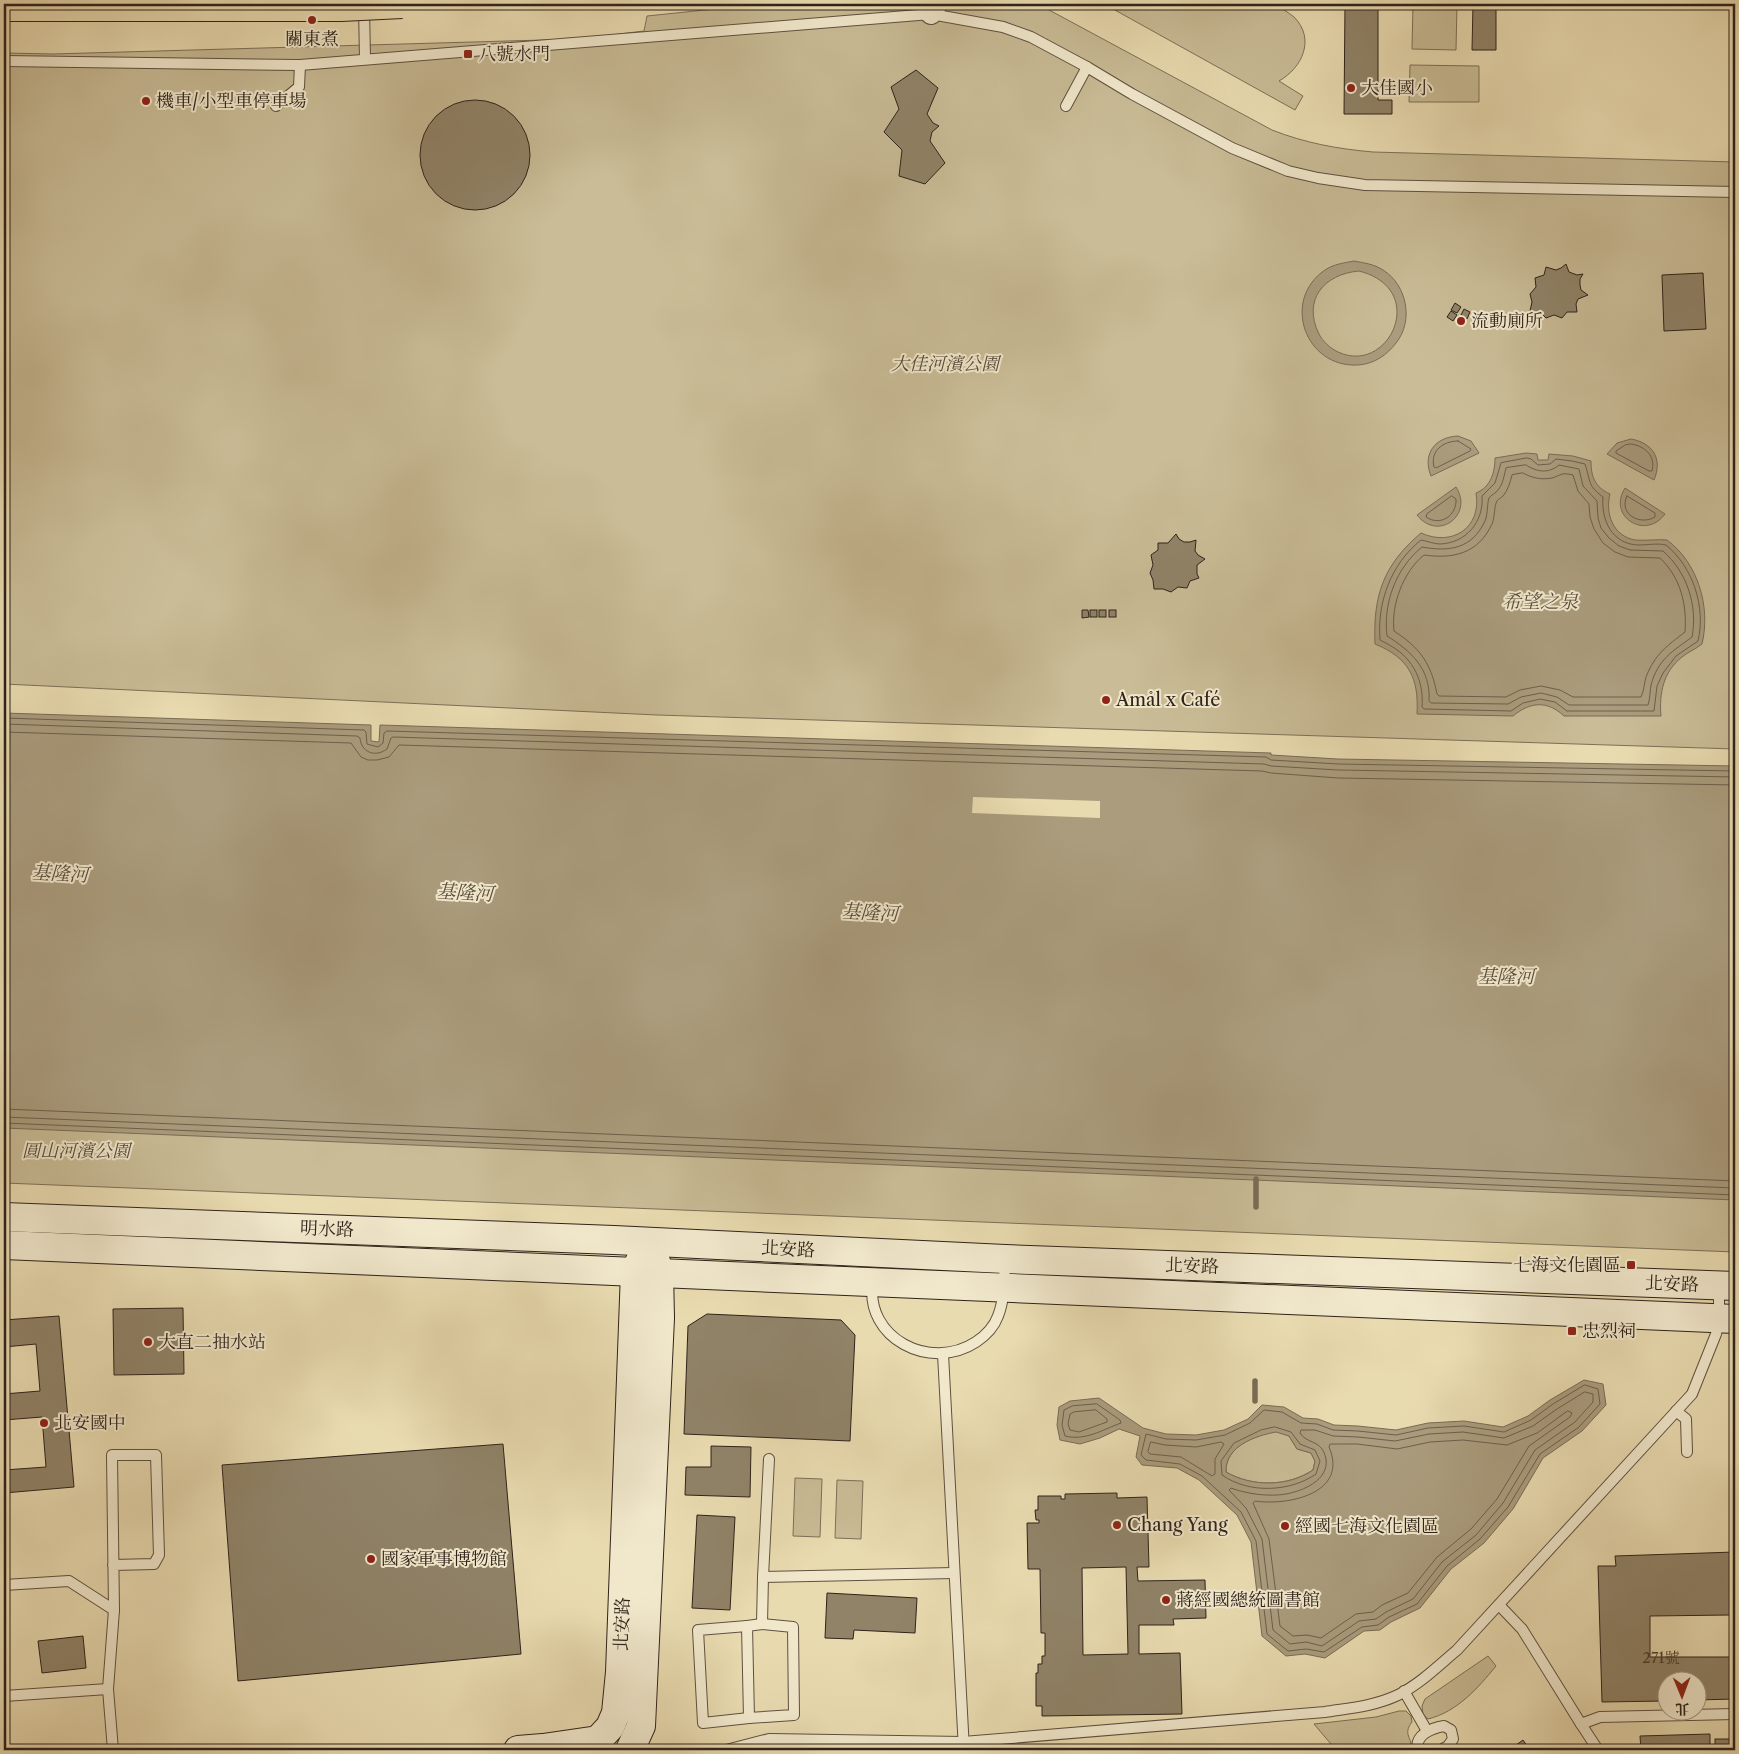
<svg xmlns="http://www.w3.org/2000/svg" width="1739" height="1754" font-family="'Libre Caslon Text','Noto Serif TC',serif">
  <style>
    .green { fill: #c9bc96; stroke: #7c7058 }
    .water { fill: #aa9c7d; stroke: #796c55; fill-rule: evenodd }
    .pier { fill: #e9dbb0 }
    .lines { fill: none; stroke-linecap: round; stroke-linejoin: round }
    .shore { stroke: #6c604c; stroke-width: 1 }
    .stream { stroke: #796c55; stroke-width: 5.5 }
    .building { fill: #908368; stroke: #2f231a; fill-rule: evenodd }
    .lane-casing { stroke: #5e5140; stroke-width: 12 }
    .street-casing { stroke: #5e5140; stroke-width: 22 }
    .secondary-casing { stroke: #2f231a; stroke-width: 30 }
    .lane { stroke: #f1e8cc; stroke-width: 10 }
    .street { stroke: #f1e8cc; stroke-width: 20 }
    .secondary { stroke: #f1e8cc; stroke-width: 28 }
    .highway-bridge-casing { stroke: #2f231a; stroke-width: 30; stroke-linecap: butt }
    .highway-bridge { stroke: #e9dbb0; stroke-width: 28 }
    .poi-dot { fill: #8f2418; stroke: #f1e8cc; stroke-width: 2 }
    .labels { text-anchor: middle; stroke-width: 4; stroke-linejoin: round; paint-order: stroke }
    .number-label { font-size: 15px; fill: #473b2e }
    .poi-label { font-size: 18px; fill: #2f231a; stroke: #f1e8cc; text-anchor: start }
    .park-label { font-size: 18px; font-style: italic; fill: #564939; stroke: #f1e8cc }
    .street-label { font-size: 18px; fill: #2f231a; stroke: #f1e8cc }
    .water-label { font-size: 19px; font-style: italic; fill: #5a4d3d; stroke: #f1e8cc }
  </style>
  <rect width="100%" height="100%" fill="#e9dbb0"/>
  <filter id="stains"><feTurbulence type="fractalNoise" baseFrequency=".004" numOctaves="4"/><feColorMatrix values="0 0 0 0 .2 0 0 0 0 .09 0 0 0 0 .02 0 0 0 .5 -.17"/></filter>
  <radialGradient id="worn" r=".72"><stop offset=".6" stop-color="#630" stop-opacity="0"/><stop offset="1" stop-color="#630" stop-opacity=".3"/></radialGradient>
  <g class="green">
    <path d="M763,4H1038L1272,130C1305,143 1338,149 1373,152L1735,162V749L657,715L4,684V53L53,54L578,39L644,31L647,16Z"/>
    <path d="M1104,4H1136L1146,9L1145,4H1274C1281,8 1288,12 1294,17C1316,39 1302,68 1279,81L1303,96L1295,110Z"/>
    <path d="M1413,4H1457L1456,50L1412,49Z"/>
    <path d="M1410,65L1479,66V102H1409Z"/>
    <path d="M4,1113L1735,1184V1252L4,1183Z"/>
    <path d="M1276,1431L1289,1436L1297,1449L1311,1453L1315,1461L1313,1470C1287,1487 1252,1487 1226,1472C1225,1446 1255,1436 1276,1431Z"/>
    <path d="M795,1478L822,1479L820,1537L793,1536Z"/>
    <path d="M837,1480L863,1481L861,1539L835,1538Z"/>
    <path d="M1488,1656L1496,1666C1478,1688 1457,1712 1428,1719L1423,1715L1422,1706L1425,1699Z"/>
    <path d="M1399,1711H1406L1411,1716L1412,1722C1402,1735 1413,1737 1411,1750H1336L1314,1724L1376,1717Z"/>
  </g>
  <g class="water">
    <path d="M1354,261C1364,263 1374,264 1383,270C1407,285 1414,321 1396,343C1387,355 1374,364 1358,365C1305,368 1281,300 1325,270C1334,264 1344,263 1354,261ZM1359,271C1430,289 1389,376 1338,352C1330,348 1323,342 1319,334C1302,300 1324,274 1359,271Z"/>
    <path d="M1458,436L1471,441L1479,453L1431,476C1422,454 1435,437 1458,436Z"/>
    <path d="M1631,439C1653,443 1663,459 1654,480L1607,454L1617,443Z"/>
    <path d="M1526,453L1537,454L1538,460H1548L1549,454L1573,456L1591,461C1591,477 1595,487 1610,494C1605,514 1613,536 1635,540C1646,541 1657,539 1667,540C1698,563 1711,607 1702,644C1696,649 1688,652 1682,657C1663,672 1659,694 1661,716H1564C1548,701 1531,701 1513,716L1417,714C1419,678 1409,658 1375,644C1373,596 1383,565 1421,533C1452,547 1482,528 1476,493C1491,487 1495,472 1495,458Z"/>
    <path d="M1456,487C1474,515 1438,542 1417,515Z"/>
    <path d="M1625,488L1665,514C1645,541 1607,516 1625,488Z"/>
    <path d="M4,713L371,725V741L379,742L380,725L1271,753V755L1338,759L1735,766V1200L4,1128Z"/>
    <path d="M1584,1380L1603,1384L1606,1405L1582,1431L1543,1458L1513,1509L1484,1543L1451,1569L1420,1608L1391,1622L1380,1630L1364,1631L1325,1658L1305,1654L1286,1656L1262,1636L1251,1542L1237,1515L1199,1480L1177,1468L1142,1465L1136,1457L1140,1436L1119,1429L1100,1438L1080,1444L1060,1440L1057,1425L1059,1407L1070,1401L1099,1398L1143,1428L1166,1434L1196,1435L1224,1430L1248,1419L1262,1405L1284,1407L1303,1418L1318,1419L1334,1425L1358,1426L1396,1430L1428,1423L1464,1421L1503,1427L1528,1416L1550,1400ZM1276,1432L1289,1436L1297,1449L1311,1453L1315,1461L1313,1470C1288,1487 1252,1487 1226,1472C1225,1446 1255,1436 1276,1432Z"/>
  </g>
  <path class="pier" d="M973,797L1100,801V818L972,813Z"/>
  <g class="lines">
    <g class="shore">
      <path d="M1458,441L1471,449L1470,451L1436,468L1434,467C1430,451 1443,441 1458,441Z"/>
      <path d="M1631,444C1645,446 1656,456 1652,471H1649L1616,453V451L1625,445Z"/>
      <path d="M1527,458L1531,459L1538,465L1550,464L1556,459L1572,461L1585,464C1591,482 1587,485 1603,497C1601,520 1612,544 1638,545C1648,545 1657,543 1666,545C1693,567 1706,607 1698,641L1676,656L1663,673L1657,686L1654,711H1567L1555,702L1540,699L1523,703L1511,711L1424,709L1422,707C1424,682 1414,659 1391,646C1388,644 1384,642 1380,640C1377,602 1391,564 1421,540C1427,541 1434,544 1440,544C1466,543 1484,522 1482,496L1495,483L1501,463Z"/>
      <path d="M1526,465C1537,472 1548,474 1559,465L1579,469L1583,486L1597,501L1598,518L1601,528L1609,538L1619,546L1630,550L1663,551C1687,572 1698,606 1692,637C1673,651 1658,659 1651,685C1650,691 1650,699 1648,705H1569L1557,697L1541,693L1521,697L1508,704L1431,703L1429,701C1431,669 1411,651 1387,636C1383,603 1396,568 1422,547C1449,552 1472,549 1485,521C1488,514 1487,503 1489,498C1491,495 1496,493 1498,490C1503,484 1504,476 1506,468Z"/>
      <path d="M1523,473C1532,478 1541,480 1552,478C1562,475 1561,472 1573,475L1578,491L1589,504L1590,517L1594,529L1603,543L1615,552L1628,557L1660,558C1681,578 1687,605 1685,632C1667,646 1655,654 1646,677C1644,684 1644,691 1641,697H1573L1560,690L1541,686L1520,690L1506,697L1439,696L1437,694C1431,663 1420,648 1394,631C1391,605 1403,572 1424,555C1453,559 1478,554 1492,524C1495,517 1494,506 1497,501C1498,499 1501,498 1503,496C1508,490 1510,483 1512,475Z"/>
      <path d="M1452,496L1456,499C1457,515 1441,527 1426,517L1427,514Z"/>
      <path d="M1627,496L1655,513V517C1640,526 1618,514 1627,496Z"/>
      <path d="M4,718L364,730L366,732L367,744L378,747L383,743L384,733L387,731L1266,757L1271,760L1338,764L1735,771"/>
      <path d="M4,724L357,736L360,738C361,752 375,758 387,749L391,738L393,737L1264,764L1271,766L1338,770L1735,777"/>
      <path d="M4,732L351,743L361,757L368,760H377L389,757L399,745L1262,771L1271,773L1338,778L1735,785"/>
      <path d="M4,1109L1735,1181"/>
      <path d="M4,1117L1735,1188"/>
      <path d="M4,1123L1735,1195"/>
      <path d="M1585,1385L1598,1389L1600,1404L1579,1427L1540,1454L1508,1507L1480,1539L1447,1566L1417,1604L1389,1617L1378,1625L1362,1627L1324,1652L1306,1649L1288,1651L1267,1634L1256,1541L1241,1512L1202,1476L1180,1464L1146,1460L1141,1455L1146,1434L1166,1439L1196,1440L1225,1435L1250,1423L1264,1410L1282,1412L1301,1423L1317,1424L1333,1430L1358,1431L1396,1435L1428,1428L1464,1426L1504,1432L1531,1420L1553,1404Z"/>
      <path d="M1585,1392L1593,1394V1402L1575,1422L1535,1450L1503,1503L1476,1535L1442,1562L1413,1599L1386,1612L1376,1619L1359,1621L1322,1646L1306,1642L1290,1644L1273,1630L1262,1539L1246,1508L1229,1490L1231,1488C1247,1494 1269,1497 1286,1494C1303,1491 1329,1480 1326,1459C1322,1439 1308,1445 1300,1433L1301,1430H1315L1333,1436L1358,1437L1395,1441L1429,1434L1463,1432L1504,1438L1533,1426L1557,1409Z"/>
      <path d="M1097,1404L1120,1420L1121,1423C1102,1430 1085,1441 1065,1436L1062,1425L1064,1410L1072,1406Z"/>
      <path d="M1096,1410L1107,1419V1422L1079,1432L1070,1430L1068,1424L1070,1414L1074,1412Z"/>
      <path d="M1568,1411L1572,1413L1570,1417L1529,1446L1497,1499L1471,1529L1437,1557L1408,1593L1382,1605L1373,1612L1356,1614L1321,1638L1307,1635L1293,1636L1280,1626L1269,1539L1253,1503L1255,1501C1289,1506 1349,1493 1329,1447L1330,1444H1357L1397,1449L1430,1442L1463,1440L1507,1445L1537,1433Z"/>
      <path d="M1275,1427L1291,1432L1300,1444L1315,1450L1320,1461L1316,1474C1290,1492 1249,1494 1222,1475L1221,1461L1234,1443L1261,1430Z"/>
      <path d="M1151,1442L1165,1445L1196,1447L1221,1442L1224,1444L1215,1459V1474L1212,1476L1181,1457L1150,1454L1148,1452Z"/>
    </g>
    <g class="stream">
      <path d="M1256,1207V1179"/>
      <path d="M1255,1401V1381"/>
    </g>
  </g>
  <g class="building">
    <path d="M1345,4H1378V100H1392V114H1344Z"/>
    <path d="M1473,4H1496V50H1472Z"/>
    <path d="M916,70L938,88L927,114L933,123L939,126L932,132L930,141L945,163L925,184L899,176L902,150L884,132L899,109L891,87Z"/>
    <circle cx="475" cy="155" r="55"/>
    <path d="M1566,264L1569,272L1577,275L1583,274L1580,279V285L1581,290L1588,295L1578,299L1576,304L1577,312H1567L1562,318L1554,315L1546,318L1543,315L1530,311L1532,302L1530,294L1536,287L1535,278L1544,275L1546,267L1556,270L1561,268Z"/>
    <path d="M1703,273L1706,329L1664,331L1662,275Z"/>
    <path d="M1455,303L1461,307L1457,313L1451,310Z"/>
    <path d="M1464,309L1470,312L1467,319L1461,315Z"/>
    <path d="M1451,311L1457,315L1453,321L1447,317Z"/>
    <path d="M1460,316L1466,320L1462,326L1456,323Z"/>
    <path d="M1176,534L1179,539L1184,542H1190L1196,540L1195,551L1198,555L1205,559L1197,565V574L1199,578L1190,581L1187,588L1178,587L1171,592L1163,589H1154L1153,580L1150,573L1153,565L1151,555L1158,550V543H1168Z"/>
    <path d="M1082,610H1088L1089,617L1082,618Z"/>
    <rect x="1090" y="610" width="7" height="7"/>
    <rect x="1099" y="610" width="7" height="7"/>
    <rect x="1109" y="610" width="7" height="7"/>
    <path d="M183,1308L184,1374L114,1375L113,1309Z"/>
    <path d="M707,1314L841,1320L855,1335L850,1441L684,1434L688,1326Z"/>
    <path d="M59,1316L74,1487L4,1493V1470L46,1467L42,1417L4,1420V1394L40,1391L36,1344L4,1347V1320Z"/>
    <path d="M503,1444L521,1654L238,1681L222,1465Z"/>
    <path d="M711,1446L751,1447L750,1497L685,1495L686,1467H711Z"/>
    <path d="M1117,1493V1498L1147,1497L1149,1567H1137L1138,1581L1205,1580L1206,1618L1173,1619L1174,1625H1139V1654L1180,1653L1182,1714L1042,1716V1706H1036V1673H1038V1664H1042V1656H1045V1633H1041L1040,1569H1028L1027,1523H1039V1520H1036L1035,1510H1038V1496H1061V1499H1065V1494ZM1126,1567L1128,1654L1083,1655L1082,1568Z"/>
    <path d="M697,1515L735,1517L730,1610L692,1608Z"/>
    <path d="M1735,1552V1699L1696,1700V1682H1666V1701L1602,1702L1598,1566H1616L1615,1556ZM1730,1615V1657H1650V1616Z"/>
    <path d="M827,1593L917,1598L915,1633L854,1630L853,1639L825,1638Z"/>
    <path d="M83,1636L86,1668L42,1673L38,1641Z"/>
    <path d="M1710,1734V1750H1641L1640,1736Z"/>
    <rect x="1715" y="1739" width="20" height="11"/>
    <path d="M1523,1740L1530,1750H1509Z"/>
    <path d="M1221,1748V1750H1179Z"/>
  </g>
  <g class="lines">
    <defs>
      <g id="lane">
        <path d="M364,7L365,59"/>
        <path d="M4,61L300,65L931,14L1003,27L1031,37L1087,67L1132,94L1232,148L1288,171L1318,178L1365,185L1735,192"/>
        <path d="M276,106L299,87L300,65"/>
        <path d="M1066,106L1087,67"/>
        <path d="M873,1282C864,1338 930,1372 976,1342C985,1336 994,1327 998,1316C1005,1298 1004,1279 1005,1259"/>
        <path d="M943,1354L964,1750"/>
        <path d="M1676,1411L1686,1419L1687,1452"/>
        <path d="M769,1459L763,1577L954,1573"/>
        <path d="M4,1585L69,1581L114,1610"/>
        <path d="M1499,1605L1522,1629L1581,1724L1600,1717L1735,1714"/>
        <path d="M762,1624L793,1627L794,1715L749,1718L747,1626Z"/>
        <path d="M762,1624L763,1577"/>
        <path d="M747,1626L698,1630L703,1723L749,1718"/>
        <path d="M1404,1691L1427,1731"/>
        <path d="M4,1696L108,1689"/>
        <path d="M1581,1724L1598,1750"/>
        <path d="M113,1750L108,1689L114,1610L112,1455H156L159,1555L154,1564L113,1565"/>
        <path d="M726,1750L769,1739L963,1742L1325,1712C1350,1708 1375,1706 1398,1695C1420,1684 1438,1666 1457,1650L1692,1394L1716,1334L1719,1318V1286"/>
        <path d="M1418,1750C1414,1735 1432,1728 1444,1726L1451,1730L1453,1739L1448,1746L1441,1750"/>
      </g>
      <path id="street" d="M931,14L937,4"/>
      <g id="secondary">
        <path d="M4,1217L614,1240L1005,1259L1735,1286"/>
        <path d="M4,1245L1735,1319"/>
        <path d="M518,1750L543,1748L598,1740L610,1727L616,1713L620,1672L635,1272L643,1254"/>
        <path d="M630,1750L641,1726L660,1318L659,1272L654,1255"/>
      </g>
    </defs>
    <use href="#lane" class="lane-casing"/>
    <use href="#street" class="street-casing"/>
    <use href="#secondary" class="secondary-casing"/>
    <use href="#lane" class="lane"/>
    <use href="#street" class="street"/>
    <use href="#secondary" class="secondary"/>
    <defs>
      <path id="highway-bridge" d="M4,7H341L402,4"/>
    </defs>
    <use href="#highway-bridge" class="highway-bridge-casing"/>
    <use href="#highway-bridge" class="highway-bridge"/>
  </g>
  <g class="poi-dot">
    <circle cx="312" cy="20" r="5"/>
    <rect x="463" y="49" width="10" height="10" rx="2.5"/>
    <circle cx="1351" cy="88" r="5"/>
    <circle cx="146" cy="101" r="5"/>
    <circle cx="1461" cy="321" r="5"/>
    <circle cx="1106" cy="700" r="5"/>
    <rect x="1626" y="1260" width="10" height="10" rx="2.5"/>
    <rect x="1567" y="1326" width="10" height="10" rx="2.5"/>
    <circle cx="148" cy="1342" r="5"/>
    <circle cx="44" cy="1423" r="5"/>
    <circle cx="1117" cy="1525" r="5"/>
    <circle cx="1285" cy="1526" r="5"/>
    <circle cx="371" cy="1559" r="5"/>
    <circle cx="1166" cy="1600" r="5"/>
  </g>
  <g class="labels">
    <g class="number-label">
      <text x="1661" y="1663">271號</text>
    </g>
    <g class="poi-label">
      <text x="312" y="45" text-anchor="middle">關東煮</text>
      <text x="478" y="60">八號水門</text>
      <text x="1361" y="94">大佳國小</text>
      <text x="156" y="107">機車/小型車停車場</text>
      <text x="1471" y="327">流動廁所</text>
      <text x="1116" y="706">Amål x Café</text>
      <text x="1621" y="1271" text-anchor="end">七海文化園區</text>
      <text x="1582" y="1337">忠烈祠</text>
      <text x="158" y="1348">大直二抽水站</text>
      <text x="54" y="1429">北安國中</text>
      <text x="1127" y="1531">Chang Yang</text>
      <text x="1295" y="1532">經國七海文化園區</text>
      <text x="381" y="1565">國家軍事博物館</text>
      <text x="1176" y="1606">蔣經國總統圖書館</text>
    </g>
    <g class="park-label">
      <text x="945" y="370">大佳河濱公園</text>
      <text x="76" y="1157">圓山河濱公園</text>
    </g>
    <g class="street-label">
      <text transform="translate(327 1229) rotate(2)" y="6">明水路</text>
      <text transform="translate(788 1249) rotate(3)" y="6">北安路</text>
      <text transform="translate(1192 1266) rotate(2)" y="6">北安路</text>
      <text transform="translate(1672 1284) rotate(2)" y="6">北安路</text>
      <text transform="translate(622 1624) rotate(-88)" y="6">北安路</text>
    </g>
    <g class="water-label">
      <text x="1540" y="608">希望之泉</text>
      <text transform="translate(60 873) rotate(3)" y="7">基隆河</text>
      <text transform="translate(465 892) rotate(3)" y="7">基隆河</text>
      <text transform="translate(870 912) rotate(3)" y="7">基隆河</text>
      <text x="1506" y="983">基隆河</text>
    </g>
  </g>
  <rect width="1739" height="1754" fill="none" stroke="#e9dbb0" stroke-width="20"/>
  <rect x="5" y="5" width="1729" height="1744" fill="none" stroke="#2f231a" stroke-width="2.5"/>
  <rect x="10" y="10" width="1719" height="1734" fill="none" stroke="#2f231a"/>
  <g transform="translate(1682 1696) rotate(179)"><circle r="24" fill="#f1e8cc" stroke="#a39985"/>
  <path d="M0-4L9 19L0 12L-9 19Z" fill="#8f2418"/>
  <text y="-8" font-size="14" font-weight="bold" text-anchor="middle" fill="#2f231a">北</text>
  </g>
  <rect width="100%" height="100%" filter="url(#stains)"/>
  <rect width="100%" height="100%" fill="url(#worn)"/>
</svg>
